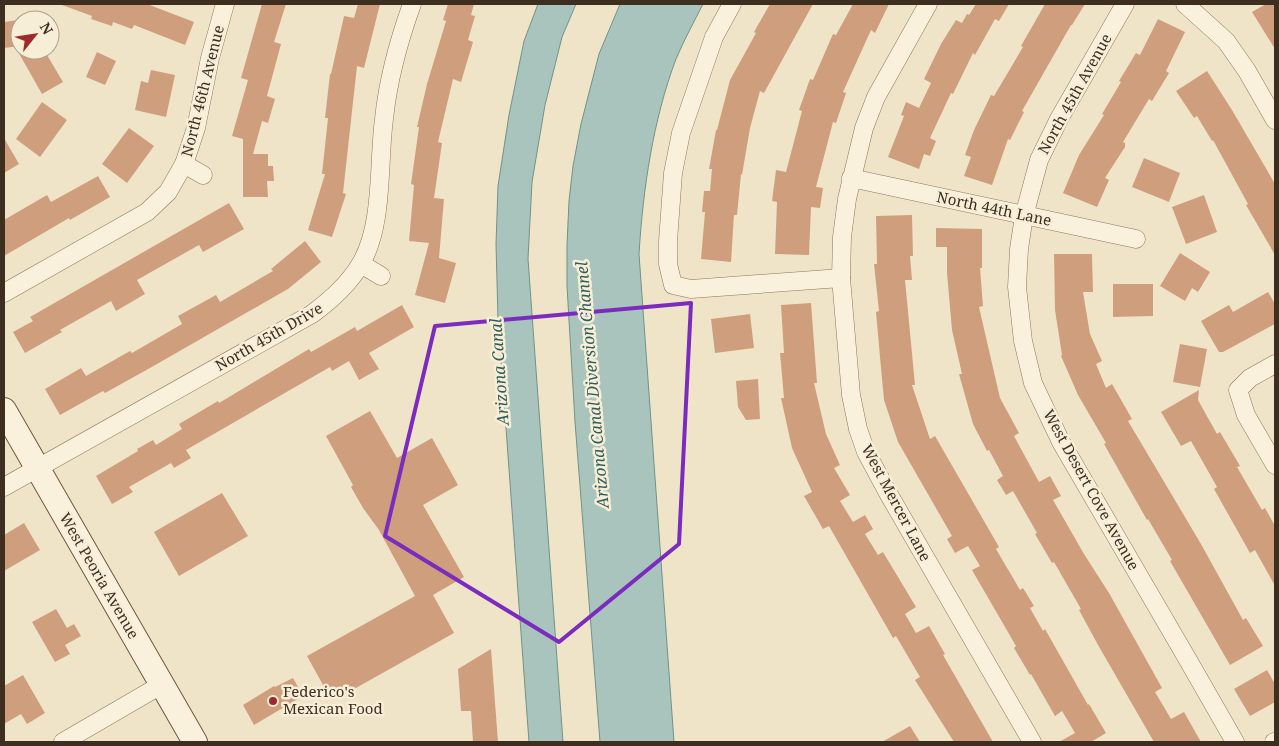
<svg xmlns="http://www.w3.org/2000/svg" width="1279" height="746" font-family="'Noto Serif',serif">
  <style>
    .water { fill: #a9c4bc; stroke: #6f938a }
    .building { fill: #cf9f7d }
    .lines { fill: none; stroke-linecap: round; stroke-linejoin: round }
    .street-casing { stroke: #8d765c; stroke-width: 19 }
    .secondary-casing { stroke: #6f573f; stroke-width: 26 }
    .street { stroke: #faf1dc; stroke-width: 18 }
    .secondary { stroke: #faf1dc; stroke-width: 24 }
    .marked { fill: none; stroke: #7b2cbf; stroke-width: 4; stroke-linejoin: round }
    .poi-dot { fill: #9e2a2b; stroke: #f7eed8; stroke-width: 2 }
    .labels { text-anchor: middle; stroke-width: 5; stroke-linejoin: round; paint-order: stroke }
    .street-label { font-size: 15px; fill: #3d2e20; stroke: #f7eed8 }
    .poi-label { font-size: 15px; fill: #3d2e20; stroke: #f7eed8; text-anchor: start }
    .water-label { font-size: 16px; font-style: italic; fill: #2f5d5a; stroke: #f7eed8 }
  </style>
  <rect width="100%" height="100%" fill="#f0e4c8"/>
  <g class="water">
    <path d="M538,4H576L562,37L545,105L532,182L528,259L563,742H529L498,319L496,244L498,186L509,115L524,41Z"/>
    <path d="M620,4H703C694,22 684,40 676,59C653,120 643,189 639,254L674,742H600L575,422L567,286V245L569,201L573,166L581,124L599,54Z"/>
  </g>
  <g class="building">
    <path d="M62,4H147L194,22L185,45L134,25L132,29L113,22L112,26L91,19L92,16L62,5Z"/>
    <path d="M262,4H286L274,42L281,44L267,96L275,99L268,123L262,121L253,154H268V166H273L274,181H267L268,197H243V139L232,136L248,80L241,78Z"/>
    <path d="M358,4H380L364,68L357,66L343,193L346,194L332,237L308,230L325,174H322L328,118H325L330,74H331L344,16L354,18Z"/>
    <path d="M448,4H474L471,15L475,16L468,40L473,42L461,82L453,79L438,142L442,143L434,198L444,199L439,258L456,263L445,303L415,295L429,243L409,241L414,185L411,184L419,127H417L427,84L446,21L443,20Z"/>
    <path d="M770,4H813L764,93L760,91L750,128L742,175L741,174L737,215H734L731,262L701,259L705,212H702L704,191H710L712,169H709L716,130H717L730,80L756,33L754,32Z"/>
    <path d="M853,4H889L875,33L871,30L843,92L846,93L836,123L833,122L816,187L823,188L820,208L811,207L809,255L775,254L777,202L772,201L776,170L786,172L802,111L799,110L810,79L813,80L833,34L836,35Z"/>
    <path d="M976,4H1009L999,21L995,19L975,55L973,53L953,94L951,93L930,138L936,141L930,156L924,154L919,169L888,157L904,116L901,115L906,102L919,108L931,83L924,79L941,44L956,20L962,23L967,14L969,15Z"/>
    <path d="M1045,4H1085L1072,25H1071L1022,111L1024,112L1010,140L1008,139L992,185L964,176L971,157L965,155L974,130L991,95L994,96L1023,47L1021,46Z"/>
    <path d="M1266,4H1275V49L1252,12Z"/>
    <path d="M1158,19L1185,32L1166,71L1169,73L1152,101L1149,99L1123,142L1125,143V147L1105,178L1109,180L1097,207L1063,193L1079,155L1104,115L1102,114L1121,82L1119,81L1136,53L1140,55Z"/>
    <path d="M18,20L20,46L4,48V22Z"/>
    <path d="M17,50H44L63,82L42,94Z"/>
    <path d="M97,52L116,61L105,85L86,77Z"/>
    <path d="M151,70L175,75L166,117L135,110L141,81L148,83Z"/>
    <path d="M1207,71L1232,110L1275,184V255L1246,205L1248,204L1213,140L1212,141L1197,116L1194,118L1176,91Z"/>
    <path d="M42,102L67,120L40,157L16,139Z"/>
    <path d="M129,128L154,146L127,183L102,164Z"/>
    <path d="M4,138L19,164L4,173Z"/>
    <path d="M1144,158L1180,173L1169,202L1132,187Z"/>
    <path d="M98,176L110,197L70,220L69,218L4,256V220L47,195L51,202Z"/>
    <path d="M1204,195L1217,232L1186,244L1172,207Z"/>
    <path d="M229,203L244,229L203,252L199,245L137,280L145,294L116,311L111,301L60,330L62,332L25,353L13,332L33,321L30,317Z"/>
    <path d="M912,215L913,256H910L912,280H905L915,385H912L930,439L935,436L999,547L996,549L1020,590L1023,588L1034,606L1030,608L1043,631L1045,629L1088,705L1089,704L1106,733L1091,742H1059L1075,733L1062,711L1055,716L1031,674L1030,675L1014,648L1016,646L972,570L980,566L968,546L955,553L947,539L952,536L898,442L884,400L880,357L876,312L879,311L874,264H877L876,216Z"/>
    <path d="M936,228L982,229V268H980L983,306L979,307L1000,398L1019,433L1014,436L1039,482L1050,476L1061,496L1053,500L1084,554L1109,593L1162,688L1155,692L1171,719L1184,712L1201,742H1154L1098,645L1079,610L1081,609L1054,562L1052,563L1035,534L1037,533L1013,491L1006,495L997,480L1003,476L989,450L987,451L973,424L959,374H962L952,330L947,273V247H936Z"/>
    <path d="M305,241L321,262L288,289L150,368L105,393L103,391L60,415L45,389L81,368L86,376L130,351L132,353L182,324L178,316L216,295L220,302L273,271L271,269Z"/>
    <path d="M1180,253L1210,272L1198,292L1192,288L1185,301L1160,286Z"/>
    <path d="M1054,254H1092L1093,292H1083L1090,334L1102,361L1096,364L1106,388L1112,384L1132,419L1128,421L1201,544L1243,620L1246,618L1263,646L1230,665L1170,561L1172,560L1148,519L1147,520L1104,444L1106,443L1078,395L1061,356L1062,355L1055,310Z"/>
    <path d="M1113,284H1153V316L1113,317Z"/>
    <path d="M1268,292L1275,304V324L1223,352H1219L1201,321L1229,305L1233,312Z"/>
    <path d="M811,303L817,383H814L826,434L840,465L834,468L850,495L840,501L853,522L865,515L873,529L865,534L878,555L883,552L916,607L905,614L916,633L929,626L945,654L943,655L993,742H954L915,680L920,677L896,636L893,638L829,526L823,529L804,496L812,492L792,448L781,398H784L780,353H784L781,305Z"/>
    <path d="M402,305L414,327L369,353L379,369L359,380L349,361L332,371L330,367L186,450L191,458L174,468L171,463L129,487L133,492L112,504L96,476L138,451L137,449L153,440L156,445L182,429L179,424L218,401L219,403L309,349L311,352L355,327L357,331Z"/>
    <path d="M750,314L754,348L715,353L711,319Z"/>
    <path d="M1180,344L1207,349L1200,387L1173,382Z"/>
    <path d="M758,379L760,419L746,420L738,407L736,381Z"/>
    <path d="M1199,390L1198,400L1217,434L1220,432L1240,466L1237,467L1262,510L1265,508L1275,526V586L1255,550L1250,553L1214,489L1217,487L1191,441L1181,446L1161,412Z"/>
    <path d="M370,411L397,458L432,438L458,485L423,505L464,577L433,595L454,633L338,698L334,691L328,694L307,656L415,596L379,530L363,508L351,487L353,485L326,436Z"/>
    <path d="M222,493L248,536L179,576L154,532Z"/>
    <path d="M24,523L40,550L4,571V535Z"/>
    <path d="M56,609L67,628L74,624L81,636L65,645L70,654L55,662L32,622Z"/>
    <path d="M491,649L498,742H473L471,711H461L458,669Z"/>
    <path d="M1267,670L1275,684V702L1250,716L1234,689Z"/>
    <path d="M23,675L45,713L27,724L21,714L4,724V686Z"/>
    <path d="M293,678L303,696L254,725L243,705L274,686L275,687Z"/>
    <path d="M910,726L920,742H882Z"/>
  </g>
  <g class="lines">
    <defs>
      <g id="street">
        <path d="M732,4L714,37L681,133L673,173L668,241V264L673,285L691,289L841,278"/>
        <path d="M928,4L876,97L864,128L847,199L842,237L841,278L851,395L858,429L866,452L888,493L1032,742"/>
        <path d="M1125,4L1059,119L1039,160L1024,216L1019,249L1017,287L1023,341L1033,383L1061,442L1188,660L1235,742"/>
        <path d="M1185,4L1226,41L1247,71L1275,120"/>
        <path d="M184,164L203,175"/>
        <path d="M851,178L1136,239"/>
        <path d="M361,264L381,276"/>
        <path d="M4,293L147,212L168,192L184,164L196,128L210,58L225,4"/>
        <path d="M1275,364L1250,378L1238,390L1246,415L1275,465"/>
        <path d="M4,487L312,314C331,300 348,285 360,265C384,226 378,163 384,119C388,80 399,40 412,4"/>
        <path d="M63,742L161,685"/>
        <path d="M1274,742H1275"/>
      </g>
      <path id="secondary" d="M4,410L195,742"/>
    </defs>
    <use href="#street" class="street-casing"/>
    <use href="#secondary" class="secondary-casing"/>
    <use href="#street" class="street"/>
    <use href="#secondary" class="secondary"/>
  </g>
  <path class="marked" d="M691,303L679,544L559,642L385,536L435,326Z"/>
  <circle class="poi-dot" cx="273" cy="701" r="5"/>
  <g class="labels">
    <g class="street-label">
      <text transform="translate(203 91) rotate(-76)" y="5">North 46th Avenue</text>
      <text transform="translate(1075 94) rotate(-61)" y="5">North 45th Avenue</text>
      <text transform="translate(994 209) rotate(12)" y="5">North 44th Lane</text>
      <text transform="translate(269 337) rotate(-30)" y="5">North 45th Drive</text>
      <text transform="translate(1091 490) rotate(61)" y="5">West Desert Cove Avenue</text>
      <text transform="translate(896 503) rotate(62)" y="5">West Mercer Lane</text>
      <text transform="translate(99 576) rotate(60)" y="5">West Peoria Avenue</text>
    </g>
    <g class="poi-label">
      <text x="283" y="697">Federico's<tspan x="283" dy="17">Mexican Food</tspan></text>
    </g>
    <g class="water-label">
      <text transform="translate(499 372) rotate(-94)" y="6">Arizona Canal</text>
      <text transform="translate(592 385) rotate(-95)" y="6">Arizona Canal Diversion Channel</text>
    </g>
  </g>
  <rect width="1279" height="746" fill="none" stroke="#3d2e20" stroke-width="10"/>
  <g transform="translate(35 35) rotate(60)"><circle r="24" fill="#f7eed8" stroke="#ada18e"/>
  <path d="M0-4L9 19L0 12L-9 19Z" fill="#9e2a2b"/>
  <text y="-8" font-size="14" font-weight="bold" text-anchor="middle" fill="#3d2e20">N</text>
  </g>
</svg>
